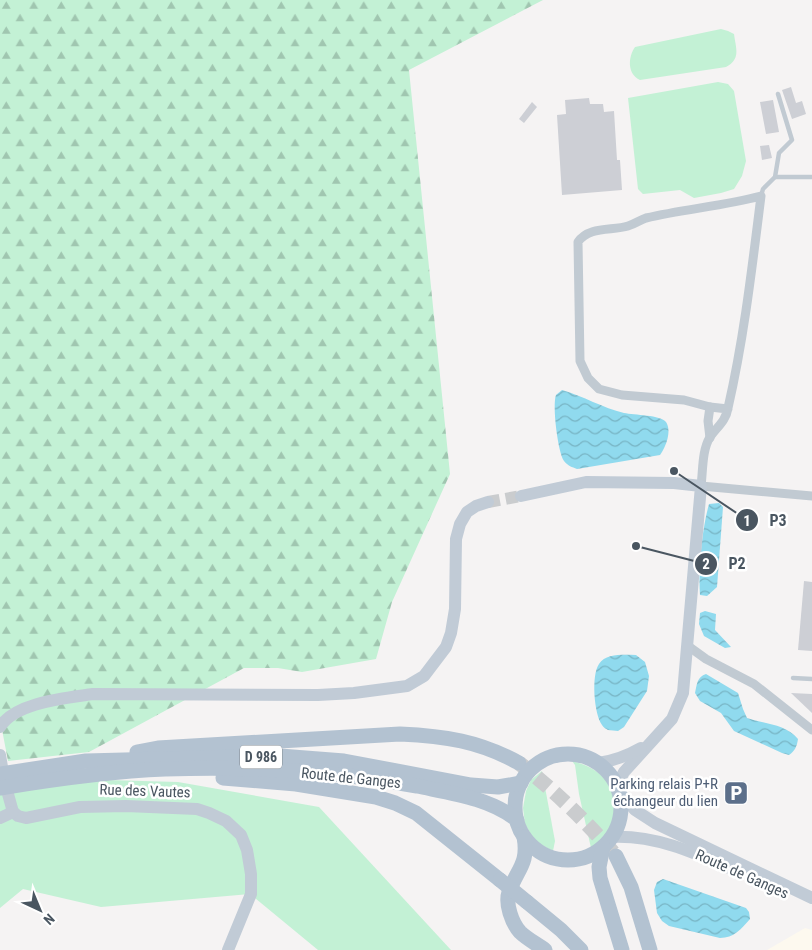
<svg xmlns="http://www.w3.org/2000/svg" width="812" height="950" font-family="'Roboto Condensed',sans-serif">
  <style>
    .commercial { fill: #fdf9ef }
    .grass { fill: #c3f1d5 }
    .forest { fill: url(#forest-firs) }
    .water { fill: url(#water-waves) }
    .building { fill: #cdcfd5 }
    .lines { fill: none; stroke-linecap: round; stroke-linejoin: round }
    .secondary-tunnel { stroke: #caccce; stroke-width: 12; stroke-dasharray: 12 6; stroke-linecap: butt }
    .primary-tunnel { stroke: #caccce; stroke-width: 15; stroke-dasharray: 15 8; stroke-linecap: butt }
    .lane { stroke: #c1cad2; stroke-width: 4.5 }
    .street { stroke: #c1cad2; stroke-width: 9 }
    .secondary { stroke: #c1cbd6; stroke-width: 12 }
    .primary { stroke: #b3c2d1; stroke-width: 15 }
    .primary-bridge { stroke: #b3c2d1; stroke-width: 15 }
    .labels { text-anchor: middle; stroke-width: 5; stroke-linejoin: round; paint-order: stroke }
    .shield { fill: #fff; stroke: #808990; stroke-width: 1 }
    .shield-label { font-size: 14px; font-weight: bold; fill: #4a5661 }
    .street-label { font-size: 15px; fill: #4a5661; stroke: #fff }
    .service-label { font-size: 15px; fill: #4e5e75; stroke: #fff; text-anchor: end }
    .leader { fill: none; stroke: #4a5661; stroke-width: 2 }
    .callout-dot { fill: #4a5661; stroke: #fff; stroke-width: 2 }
    .mark-label { font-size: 15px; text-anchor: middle; font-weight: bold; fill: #fff }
    .callout-label { font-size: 16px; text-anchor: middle; font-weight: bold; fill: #4a5661; stroke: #fff; stroke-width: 5; stroke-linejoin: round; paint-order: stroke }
  </style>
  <defs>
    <pattern id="forest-firs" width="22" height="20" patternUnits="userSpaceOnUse" patternTransform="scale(1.25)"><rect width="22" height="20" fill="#c3f1d5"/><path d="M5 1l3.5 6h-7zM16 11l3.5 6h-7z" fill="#a0c6b0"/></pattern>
    <pattern id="water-waves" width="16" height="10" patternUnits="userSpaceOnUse" patternTransform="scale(1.25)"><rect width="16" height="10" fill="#90daee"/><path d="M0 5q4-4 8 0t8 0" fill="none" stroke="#78b4c4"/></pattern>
  </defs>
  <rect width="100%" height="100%" fill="#f5f3f3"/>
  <path class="commercial" d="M805,928L812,930V950H767Z"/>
  <g class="grass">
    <path d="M721,29L728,31L734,34C736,49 741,59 726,67L640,80C627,74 628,57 635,47Z"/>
    <path d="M718,82L728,84L734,91L746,161L742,176L734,189L721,193L694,198L680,190L643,194L638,189L628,98Z"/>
    <path d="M572,761C594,766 620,783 616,809C615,815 611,821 611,827L599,843L591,848L579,794L575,765Z"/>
    <path d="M542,771L555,841L553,851L538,843L532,836L525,824L523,808L526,791L531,780Z"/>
    <path d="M0,777L178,782L319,807L451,950H318L250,894L101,907L23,889L0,908Z"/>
  </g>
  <path class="forest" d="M0,0H543L409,70L450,474L392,602L376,659L302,672L278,668H244L89,752L8,761L0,719Z"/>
  <g class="water">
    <path d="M562,390C583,396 603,408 624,413C634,415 661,415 666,422C672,431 666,447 660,455L577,469C572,467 568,466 564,461C558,453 552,405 556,395C557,394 561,391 562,390Z"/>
    <path d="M719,503L723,507L717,587L707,596L700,595C698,569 702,529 709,504Z"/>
    <path d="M705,611L716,614L715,630L731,647L725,648L704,636L699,624L700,613Z"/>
    <path d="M636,655L645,662L649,676L647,691L624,727L618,731L608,730C606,729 603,727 602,725C594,714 591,675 599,664C606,653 624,655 636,655Z"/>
    <path d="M706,674L738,693L743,709L747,718C764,724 786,724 798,739C797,746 795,751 789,755L782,753L734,731L721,713L700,701L695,693C697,684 697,677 706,674Z"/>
    <path d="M663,879L746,908L749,912L750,919C741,929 734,938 720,938L669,926L662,921L657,913L654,890L657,882Z"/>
  </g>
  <g class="building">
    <path d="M791,87L796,103L802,101L806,114L792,119L782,90Z"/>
    <path d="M589,98L590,104H603L604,112L614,111L617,160H620L622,190L562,195L557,115L566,114L565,100Z"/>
    <path d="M773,100L779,132L766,134L760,102Z"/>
    <path d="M532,102L537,107L524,123L519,119Z"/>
    <path d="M769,145L772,158L762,160L760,146Z"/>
    <path d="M804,581L812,582V651L798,650Z"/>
    <path d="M791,693L812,694V713Z"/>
  </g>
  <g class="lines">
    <path class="secondary-tunnel" d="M488,502L521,496"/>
    <path class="primary-tunnel" d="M519,763C555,791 587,822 616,856"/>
    <g class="lane">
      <path d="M775,177H812"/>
      <path d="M761,196L763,189L775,177L779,153L792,140L778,94"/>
      <path d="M793,678L812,679"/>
    </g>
    <g class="street">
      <path d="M728,409L710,407L684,400L622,395L599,389L588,378L580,361L578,242C589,226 612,231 628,226C635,224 640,220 646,218C684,209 723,206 761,196C752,268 744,338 728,408C726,421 717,427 710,437C702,450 703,470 701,486L812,496"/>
      <path d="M710,438L708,421L710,407"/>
      <path d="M688,646L706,659L754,684L812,730"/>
    </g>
    <g class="secondary">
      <path d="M521,496L586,482L674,483L701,486L683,693L672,719L624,772L617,785"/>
      <path d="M0,727C15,702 67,698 93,694L318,695L354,693L407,686L424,676L446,647L451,633L455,609L456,539L460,524L467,512L476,506L488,502"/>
      <path d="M0,755L2,767"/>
      <path d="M598,763C614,761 627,756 641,748"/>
      <path d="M620,793L635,810L655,823L812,898"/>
      <path d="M8,794L13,812"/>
      <path d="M13,812L18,816L26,818L80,807L126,806L197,809L209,813L226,821L241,835L247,850L251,874V894L228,950"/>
      <path d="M0,818L13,812"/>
      <path d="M612,837C656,835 695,853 734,870"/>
    </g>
    <g class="primary">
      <path d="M137,752L158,748L400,734C445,736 479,741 519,763"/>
      <circle cx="568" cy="807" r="53"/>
      <path d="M0,774L86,761L280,756L344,761L471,785L498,787L521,783"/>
      <path d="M223,778L296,784L376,797L395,803L416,813L500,880"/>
      <path d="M0,788C55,779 110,771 165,769C249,766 335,771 417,786C450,793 490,798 517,820"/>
      <path d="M524,837C529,864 517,869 509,892C505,904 512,923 520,932C527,939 537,944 545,950"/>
      <path d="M603,847L599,867L600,878L622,950"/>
      <path d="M616,856L631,887L650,950"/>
      <path d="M527,902L561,930L581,950"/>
    </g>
    <path class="primary-bridge" d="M500,880L527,902"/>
  </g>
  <defs>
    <symbol id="parking-square" viewBox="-11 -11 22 22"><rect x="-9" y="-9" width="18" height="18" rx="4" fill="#5c6f8a" stroke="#fff"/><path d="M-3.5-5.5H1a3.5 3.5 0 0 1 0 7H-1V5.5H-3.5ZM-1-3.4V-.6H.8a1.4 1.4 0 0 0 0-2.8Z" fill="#fff"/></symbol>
  </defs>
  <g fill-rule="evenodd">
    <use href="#parking-square" x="722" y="779" width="28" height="28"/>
  </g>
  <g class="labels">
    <rect class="shield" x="240" y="745.5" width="42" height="23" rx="4"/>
    <g class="shield-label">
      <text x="261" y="762">D 986</text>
    </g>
    <g class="street-label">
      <text transform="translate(351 778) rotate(6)" y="5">Route de Ganges</text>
      <text transform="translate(145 791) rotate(2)" y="5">Rue des Vautes</text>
      <text transform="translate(742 874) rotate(24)" y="5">Route de Ganges</text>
    </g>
    <g class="service-label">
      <text x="718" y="789">Parking relais P+R<tspan x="718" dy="17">échangeur du lien</tspan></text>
    </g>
  </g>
  <path class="leader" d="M674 471L747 520M636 546L706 564"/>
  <g class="callout-dot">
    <circle cx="674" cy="471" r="5"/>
    <circle cx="636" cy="546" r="5"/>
    <circle cx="747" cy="520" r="12"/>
    <circle cx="706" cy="564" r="12"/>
  </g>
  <g class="mark-label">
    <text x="747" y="526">1</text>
    <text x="706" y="569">2</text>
  </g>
  <g class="callout-label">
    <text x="778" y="526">P3</text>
    <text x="737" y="569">P2</text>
  </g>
  <g transform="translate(40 910) rotate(136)" stroke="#ffffff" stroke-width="4" paint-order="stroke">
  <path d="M0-4L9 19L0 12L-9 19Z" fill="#4a5661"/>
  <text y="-8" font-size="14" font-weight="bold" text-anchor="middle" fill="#4a5661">N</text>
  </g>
</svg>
